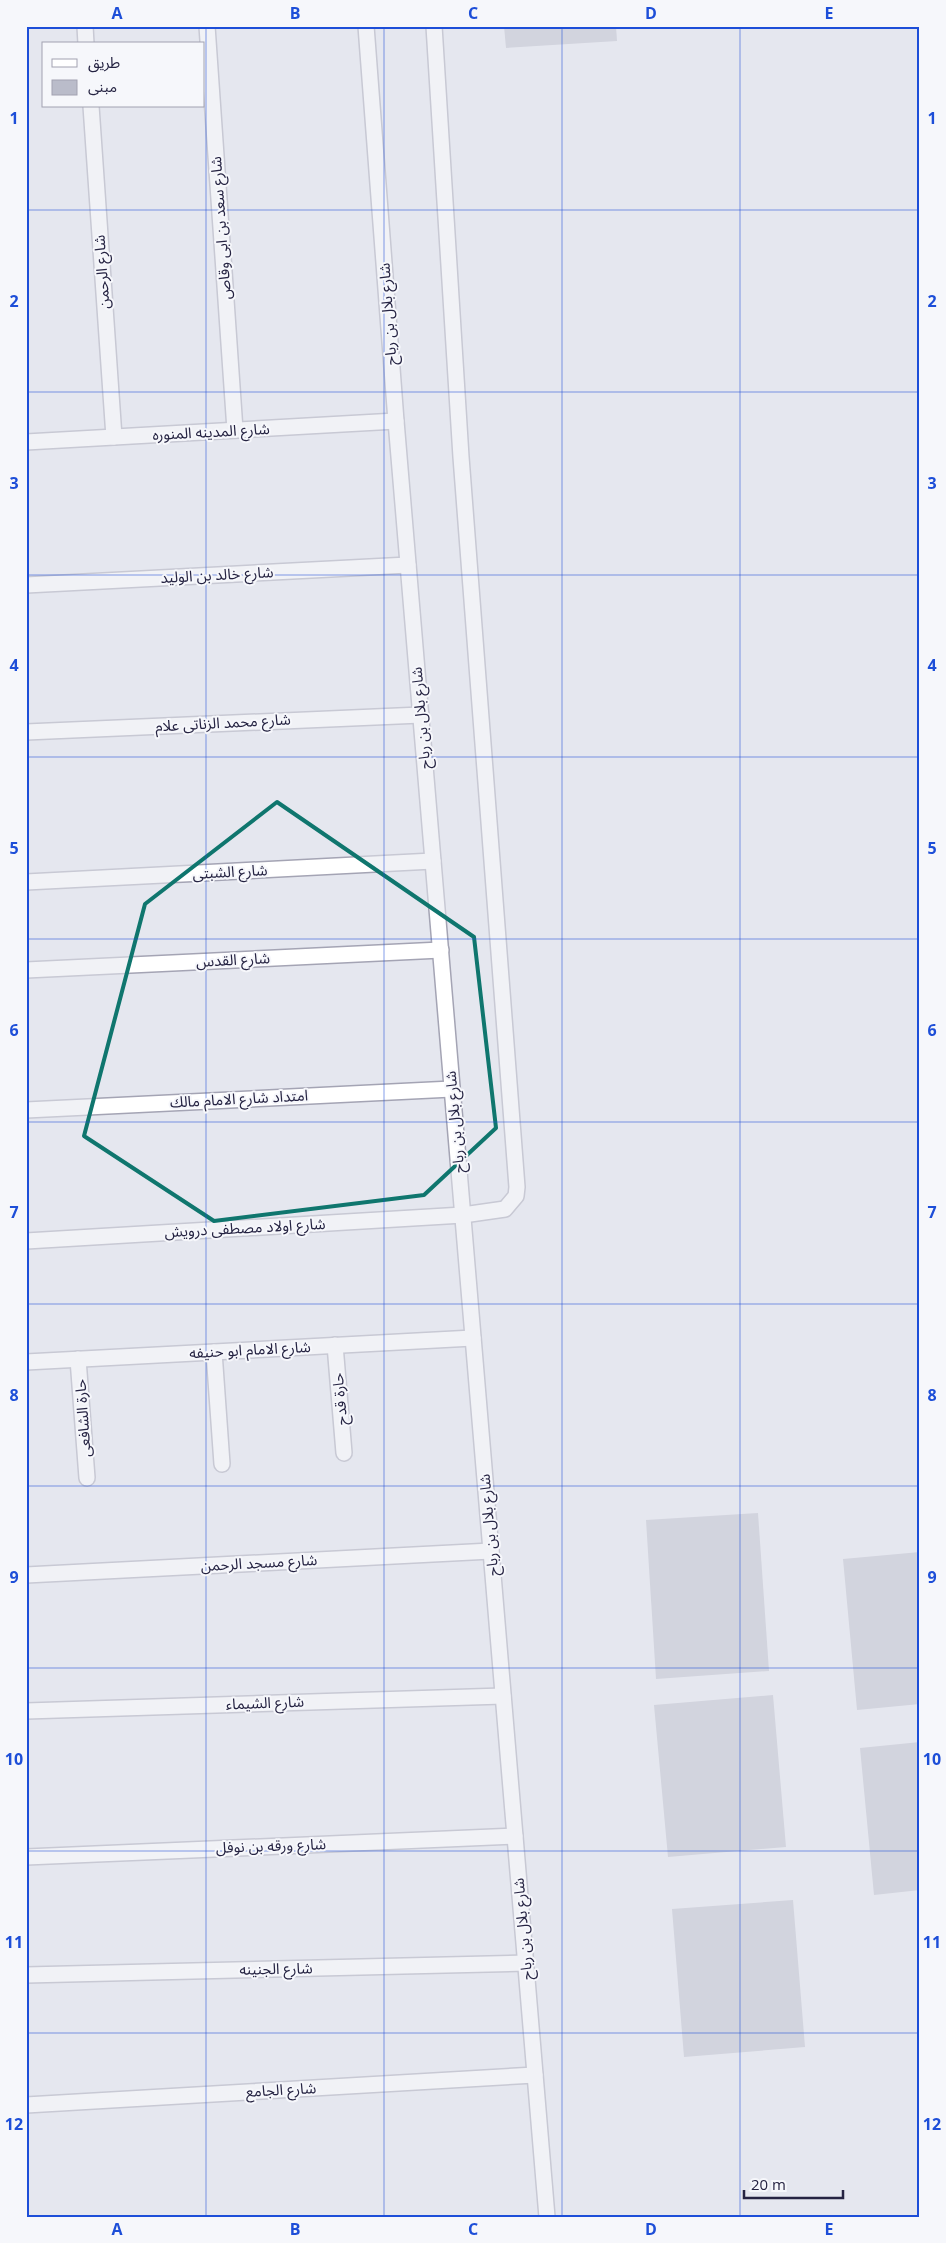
<svg xmlns="http://www.w3.org/2000/svg" width="946" height="2243" font-family="'Open Sans','Noto Sans Arabic',sans-serif">
  <style>
    .building { fill: #babcca }
    .lines { fill: none; stroke-linecap: round; stroke-linejoin: round }
    .lane-casing { stroke: #a4a4b4; stroke-width: 18 }
    .street-casing { stroke: #a4a4b4; stroke-width: 18 }
    .lane { stroke: #fff; stroke-width: 15 }
    .street { stroke: #fff; stroke-width: 15 }
    .marked { fill: none; stroke: #0f766e; stroke-width: 4; stroke-linejoin: round }
    .grid { fill: none; stroke: #1d4ed8; stroke-width: 1; stroke-opacity: 0.55 }
    .labels { text-anchor: middle; stroke-width: 4; stroke-linejoin: round; paint-order: stroke }
    .street-label { font-size: 15px; fill: #252342; stroke: #f6f7fb }
    .neatline { fill: none; stroke: #1d4ed8; stroke-width: 2 }
    .grid-label { font-size: 16px; text-anchor: middle; font-weight: bold; fill: #1d4ed8 }
  </style>
  <rect width="100%" height="100%" fill="#e5e7ef"/>
  <g class="building">
    <path d="M504,26H616L617,41L506,48Z"/>
    <path d="M758,1513L769,1671L656,1679L646,1520Z"/>
    <path d="M920,1552V1704L857,1710L843,1559Z"/>
    <path d="M773,1695L786,1847L668,1857L654,1705Z"/>
    <path d="M920,1742V1890L874,1895L860,1748Z"/>
    <path d="M793,1900L805,2047L684,2057L672,1909Z"/>
  </g>
  <g class="lines">
    <defs>
      <path id="lane" d="M434,26L461,457L517,1187L516,1196L505,1209L463,1215"/>
      <g id="street">
        <path d="M85,26L86,44"/>
        <path d="M207,26L235,430"/>
        <path d="M366,26L396,421L547,2217"/>
        <path d="M91,106L114,437"/>
        <path d="M26,442L396,421"/>
        <path d="M26,585L408,565"/>
        <path d="M26,732L421,715"/>
        <path d="M26,882L433,861"/>
        <path d="M26,970L441,950"/>
        <path d="M26,1110L452,1089"/>
        <path d="M26,1241L463,1215"/>
        <path d="M335,1345L344,1453"/>
        <path d="M214,1352L222,1464"/>
        <path d="M78,1359L87,1478"/>
        <path d="M26,1362L473,1338"/>
        <path d="M26,1575L491,1551"/>
        <path d="M26,1711L503,1696"/>
        <path d="M26,1857L515,1836"/>
        <path d="M26,1975L526,1963"/>
        <path d="M26,2105L535,2075"/>
      </g>
    </defs>
    <use href="#lane" class="lane-casing"/>
    <use href="#street" class="street-casing"/>
    <use href="#lane" class="lane"/>
    <use href="#street" class="street"/>
  </g>
  <path d="M0 0H946V2243H0ZM277,802L474,937L496,1128L424,1195L214,1221L84,1136L145,904Z" fill="#e5e7ef" fill-opacity=".55" fill-rule="evenodd"/>
  <path class="marked" d="M277,802L474,937L496,1128L424,1195L214,1221L84,1136L145,904Z"/>
  <path class="grid" d="M206,26V2217M384,26V2217M562,26V2217M740,26V2217M26,210H920M26,392H920M26,575H920M26,757H920M26,939H920M26,1122H920M26,1304H920M26,1486H920M26,1668H920M26,1851H920M26,2033H920"/>
  <g class="labels">
    <g class="street-label">
      <text transform="translate(221 228) rotate(-94)" y="5">شارع سعد بن ابى وقاص</text>
      <text transform="translate(102 272) rotate(-94)" y="5">شارع الرحمن</text>
      <text transform="translate(388 314) rotate(-94)" y="5">شارع بلال بن رباح</text>
      <text transform="translate(211 432) rotate(-3)" y="5">شارع المدينه المنوره</text>
      <text transform="translate(217 575) rotate(-3)" y="5">شارع خالد بن الوليد</text>
      <text transform="translate(421 718) rotate(-95)" y="5">شارع بلال بن رباح</text>
      <text transform="translate(223 723) rotate(-3)" y="5">شارع محمد الزناتى علام</text>
      <text transform="translate(230 872) rotate(-3)" y="5">شارع الشبتى</text>
      <text transform="translate(233 960) rotate(-3)" y="5">شارع القدس</text>
      <text transform="translate(239 1099) rotate(-3)" y="5">امتداد شارع الامام مالك</text>
      <text transform="translate(455 1122) rotate(-95)" y="5">شارع بلال بن رباح</text>
      <text transform="translate(245 1228) rotate(-3)" y="5">شارع اولاد مصطفى درويش</text>
      <text transform="translate(250 1350) rotate(-3)" y="5">شارع الامام ابو حنيفه</text>
      <text transform="translate(340 1399) rotate(-95)" y="5">حارة قدح</text>
      <text transform="translate(83 1418) rotate(-94)" y="5">حارة الشافعى</text>
      <text transform="translate(489 1525) rotate(-95)" y="5">شارع بلال بن رباح</text>
      <text transform="translate(259 1563) rotate(-3)" y="5">شارع مسجد الرحمن</text>
      <text transform="translate(265 1703) rotate(-2)" y="5">شارع الشيماء</text>
      <text transform="translate(271 1846) rotate(-2)" y="5">شارع ورقه بن نوفل</text>
      <text transform="translate(523 1929) rotate(-95)" y="5">شارع بلال بن رباح</text>
      <text transform="translate(276 1969) rotate(-1)" y="5">شارع الجنينه</text>
      <text transform="translate(281 2090) rotate(-3)" y="5">شارع الجامع</text>
    </g>
  </g>
  <rect width="946" height="2243" fill="none" stroke="#f6f7fb" stroke-width="55"/>
  <rect x="42" y="42" width="162" height="65" fill="#f6f7fb" stroke="#a2a2b1"/>
  <rect x="52" y="59" width="25" height="8" fill="#ffffff" stroke="#a2a2b1"/>
  <text x="88" y="68" font-size="15" fill="#252342">طريق</text>
  <rect x="52" y="80" width="25" height="15" fill="#babcca" stroke="#a2a2b1"/>
  <text x="88" y="92" font-size="15" fill="#252342">مبنى</text>
  <path d="M744 2190v8h99v-8" fill="none" stroke="#252342" stroke-width="2.5"/>
  <text x="751" y="2190" font-size="15" fill="#252342" stroke="#f6f7fb" stroke-width="4" paint-order="stroke">20 m</text>
  <rect x="28" y="28" width="890" height="2188" class="neatline"/>
  <g class="grid-label">
    <text x="117" y="19">A</text>
    <text x="295" y="19">B</text>
    <text x="473" y="19">C</text>
    <text x="651" y="19">D</text>
    <text x="829" y="19">E</text>
    <text x="14" y="124">1</text>
    <text x="932" y="124">1</text>
    <text x="14" y="307">2</text>
    <text x="932" y="307">2</text>
    <text x="14" y="489">3</text>
    <text x="932" y="489">3</text>
    <text x="14" y="671">4</text>
    <text x="932" y="671">4</text>
    <text x="14" y="854">5</text>
    <text x="932" y="854">5</text>
    <text x="14" y="1036">6</text>
    <text x="932" y="1036">6</text>
    <text x="14" y="1218">7</text>
    <text x="932" y="1218">7</text>
    <text x="14" y="1401">8</text>
    <text x="932" y="1401">8</text>
    <text x="14" y="1583">9</text>
    <text x="932" y="1583">9</text>
    <text x="14" y="1765">10</text>
    <text x="932" y="1765">10</text>
    <text x="14" y="1948">11</text>
    <text x="932" y="1948">11</text>
    <text x="14" y="2130">12</text>
    <text x="932" y="2130">12</text>
    <text x="117" y="2235">A</text>
    <text x="295" y="2235">B</text>
    <text x="473" y="2235">C</text>
    <text x="651" y="2235">D</text>
    <text x="829" y="2235">E</text>
  </g>
</svg>
